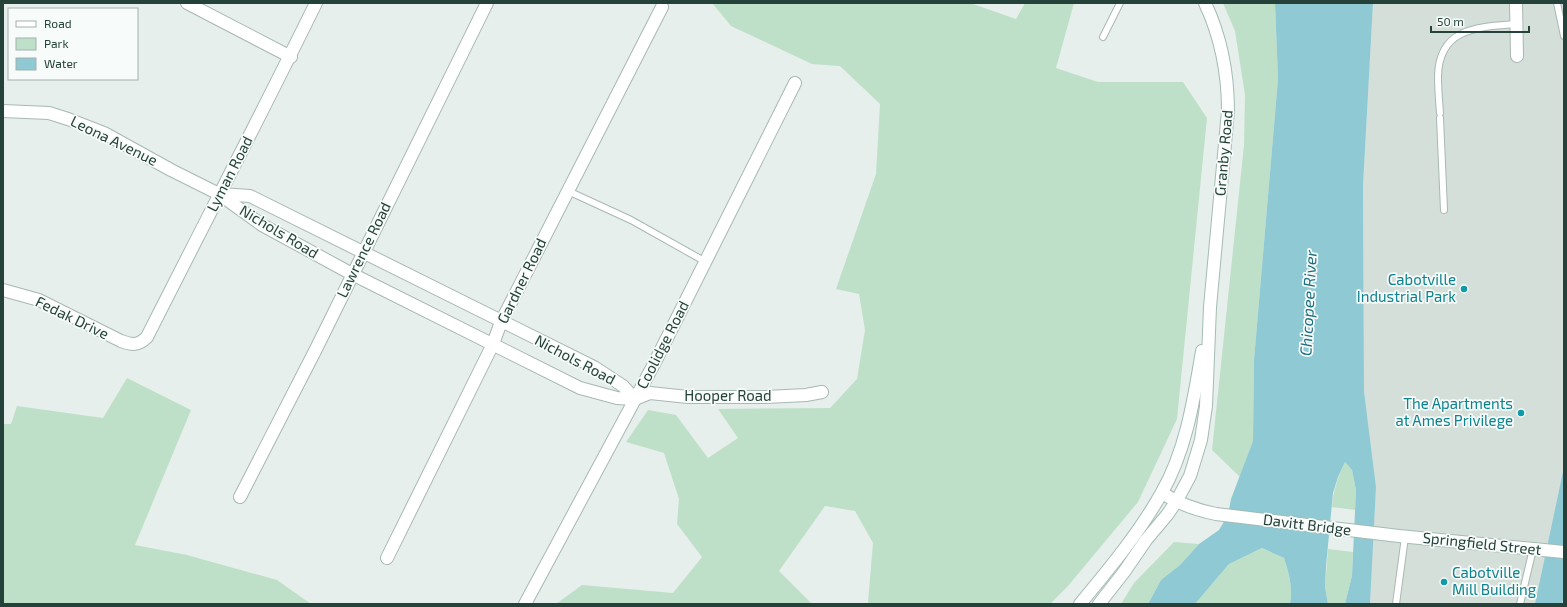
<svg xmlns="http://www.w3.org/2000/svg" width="1567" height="607" font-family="'Exo 2',sans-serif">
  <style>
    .built { fill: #d4dfda }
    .green { fill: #bfe0c8 }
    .water { fill: #8ec9d4 }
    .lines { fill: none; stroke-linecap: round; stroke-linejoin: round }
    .lane-casing { stroke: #a8b8b2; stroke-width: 8 }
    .street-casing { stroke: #a8b8b2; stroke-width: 14 }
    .secondary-casing { stroke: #a4bbb3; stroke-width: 14 }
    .lane { stroke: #fff; stroke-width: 6 }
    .street { stroke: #fff; stroke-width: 12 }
    .secondary { stroke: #fff; stroke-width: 12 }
    .culture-dot { fill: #0f9aa8; stroke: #f7fbf9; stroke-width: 1.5 }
    .labels { text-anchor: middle; stroke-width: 3.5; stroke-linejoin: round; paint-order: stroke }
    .street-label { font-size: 15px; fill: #24423a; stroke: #f7fbf9 }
    .culture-label { font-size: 15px; fill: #0d838f; stroke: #f7fbf9; text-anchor: end }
    .water-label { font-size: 16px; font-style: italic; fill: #1c6f80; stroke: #f7fbf9 }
  </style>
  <rect width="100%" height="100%" fill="#e6efeb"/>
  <path class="built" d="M1373,3H1564V604H1369L1376,487L1364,391L1363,186Z"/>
  <g class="green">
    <path d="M712,3H970L1016,19L1025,3H1074L1056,68L1098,82H1183L1207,118L1177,419L1138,502L1068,586L1050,604H869L868,602L873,543L855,511L825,506L779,571L812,604H556L582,585L673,593L702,557L677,524L679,499L664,453L626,442L648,410L676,415L708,458L738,438L718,409L830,408L857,379L865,330L859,294L836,289L876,174L880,104L840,66L812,64L731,26Z"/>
    <path d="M1223,3H1275L1278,79L1254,360L1253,441L1240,477L1212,450L1244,145L1245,95L1235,31Z"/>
    <path d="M127,378L191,410L135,545L187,555L277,580L311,604H3V424H11L17,406L103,418Z"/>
    <path d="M1345,462L1352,470L1356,490L1355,510L1332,507C1333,491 1338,477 1345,462Z"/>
    <path d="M1174,542L1199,544L1180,565L1161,580L1148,604H1121L1134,583Z"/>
    <path d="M1262,548L1284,558C1289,573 1293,588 1290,604H1195L1229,564Z"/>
    <path d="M1328,549L1353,552L1352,576L1345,604H1328L1325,587Z"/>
  </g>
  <g class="water">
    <path d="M1275,3H1373L1363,186L1364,391L1376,487L1370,603L1369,604H1345L1352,576L1356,490L1352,470L1345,462L1338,477L1333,493L1326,566L1325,587L1328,604H1290C1293,588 1289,573 1284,558L1262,548L1229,564L1195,604H1148L1161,580L1180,565L1199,544L1219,530L1228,515L1231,499L1253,441L1254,360L1278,79Z"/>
    <path d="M1564,467V593L1562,604H1535Z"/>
  </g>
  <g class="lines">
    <defs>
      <g id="lane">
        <path d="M1557,3L1564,36"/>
        <path d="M1103,37L1120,3"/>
        <path d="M1440,113C1439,101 1438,88 1438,76C1439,27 1479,27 1516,24"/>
        <path d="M1440,118L1444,210"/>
        <path d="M568,191L631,220L706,262"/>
        <path d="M1396,604L1405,537"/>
        <path d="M1520,604L1533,549"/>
      </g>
      <g id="street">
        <path d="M187,3L291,57"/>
        <path d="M1516,3L1517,56"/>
        <path d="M3,111L49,113L68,119L104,133L171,170L219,194L262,225L352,274L580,388L617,398L635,399L650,393L688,397H766L806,395L822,392"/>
        <path d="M220,194L250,196L594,367L623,386L635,399"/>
        <path d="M3,290L39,300L121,341C132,345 138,346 147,337C203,226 261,115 316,3"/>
        <path d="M240,497L316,349L487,3"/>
        <path d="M387,558L493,344L501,322L662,7"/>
        <path d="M525,604L654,364L795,83"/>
      </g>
      <g id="secondary">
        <path d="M1162,493C1179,504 1196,510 1216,514L1399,536L1564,552"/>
        <path d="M1080,604C1109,569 1139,533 1161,494C1186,451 1194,399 1202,351"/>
        <path d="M1099,604L1124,572L1146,540L1167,515L1176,502L1190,476L1201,440L1206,406L1210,307L1228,111C1228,73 1221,37 1205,3"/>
      </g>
    </defs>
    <use href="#lane" class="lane-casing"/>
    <use href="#street" class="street-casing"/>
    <use href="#secondary" class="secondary-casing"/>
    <use href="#lane" class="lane"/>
    <use href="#street" class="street"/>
    <use href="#secondary" class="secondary"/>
  </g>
  <g class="culture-dot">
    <circle cx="1464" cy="289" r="4"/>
    <circle cx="1521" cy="413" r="4"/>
    <circle cx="1444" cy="582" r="4"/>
  </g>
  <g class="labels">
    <g class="street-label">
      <text transform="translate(114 141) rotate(26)" y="5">Leona Avenue</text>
      <text transform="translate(1224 153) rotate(-85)" y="5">Granby Road</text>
      <text transform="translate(230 174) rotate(-63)" y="5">Lyman Road</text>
      <text transform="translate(279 232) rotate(31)" y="5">Nichols Road</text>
      <text transform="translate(364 250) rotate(-64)" y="5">Lawrence Road</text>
      <text transform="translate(522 281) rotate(-64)" y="5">Gardner Road</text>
      <text transform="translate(72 318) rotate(26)" y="5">Fedak Drive</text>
      <text transform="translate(663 345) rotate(-63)" y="5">Coolidge Road</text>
      <text transform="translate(575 360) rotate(28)" y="5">Nichols Road</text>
      <text x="728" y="401">Hooper Road</text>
      <text transform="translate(1307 525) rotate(7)" y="5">Davitt Bridge</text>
      <text transform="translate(1482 544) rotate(6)" y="5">Springfield Street</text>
    </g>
    <g class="culture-label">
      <text x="1456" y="285">Cabotville<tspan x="1456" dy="17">Industrial Park</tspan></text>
      <text x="1513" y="409">The Apartments<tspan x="1513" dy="17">at Ames Privilege</tspan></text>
      <text x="1452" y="578" text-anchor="start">Cabotville<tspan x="1452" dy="17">Mill Building</tspan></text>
    </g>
    <g class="water-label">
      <text transform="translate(1308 303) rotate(-87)" y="6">Chicopee River</text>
    </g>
  </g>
  <rect width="1567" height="607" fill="none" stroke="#24423a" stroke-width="8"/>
  <rect x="8" y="8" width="130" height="72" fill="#f7fbf9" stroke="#a3b1ad"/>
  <rect x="16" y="21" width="20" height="6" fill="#ffffff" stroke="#a3b1ad"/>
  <text x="44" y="28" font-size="12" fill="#24423a">Road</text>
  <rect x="16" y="38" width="20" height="12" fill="#bfe0c8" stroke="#a3b1ad"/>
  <text x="44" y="48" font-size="12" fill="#24423a">Park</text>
  <rect x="16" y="58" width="20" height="12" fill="#8ec9d4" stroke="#a3b1ad"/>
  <text x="44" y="68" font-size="12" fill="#24423a">Water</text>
  <path d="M1431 26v6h98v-6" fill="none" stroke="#24423a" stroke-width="2"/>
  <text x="1437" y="26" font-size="12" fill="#24423a" stroke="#f7fbf9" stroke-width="3" paint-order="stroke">50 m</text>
</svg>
